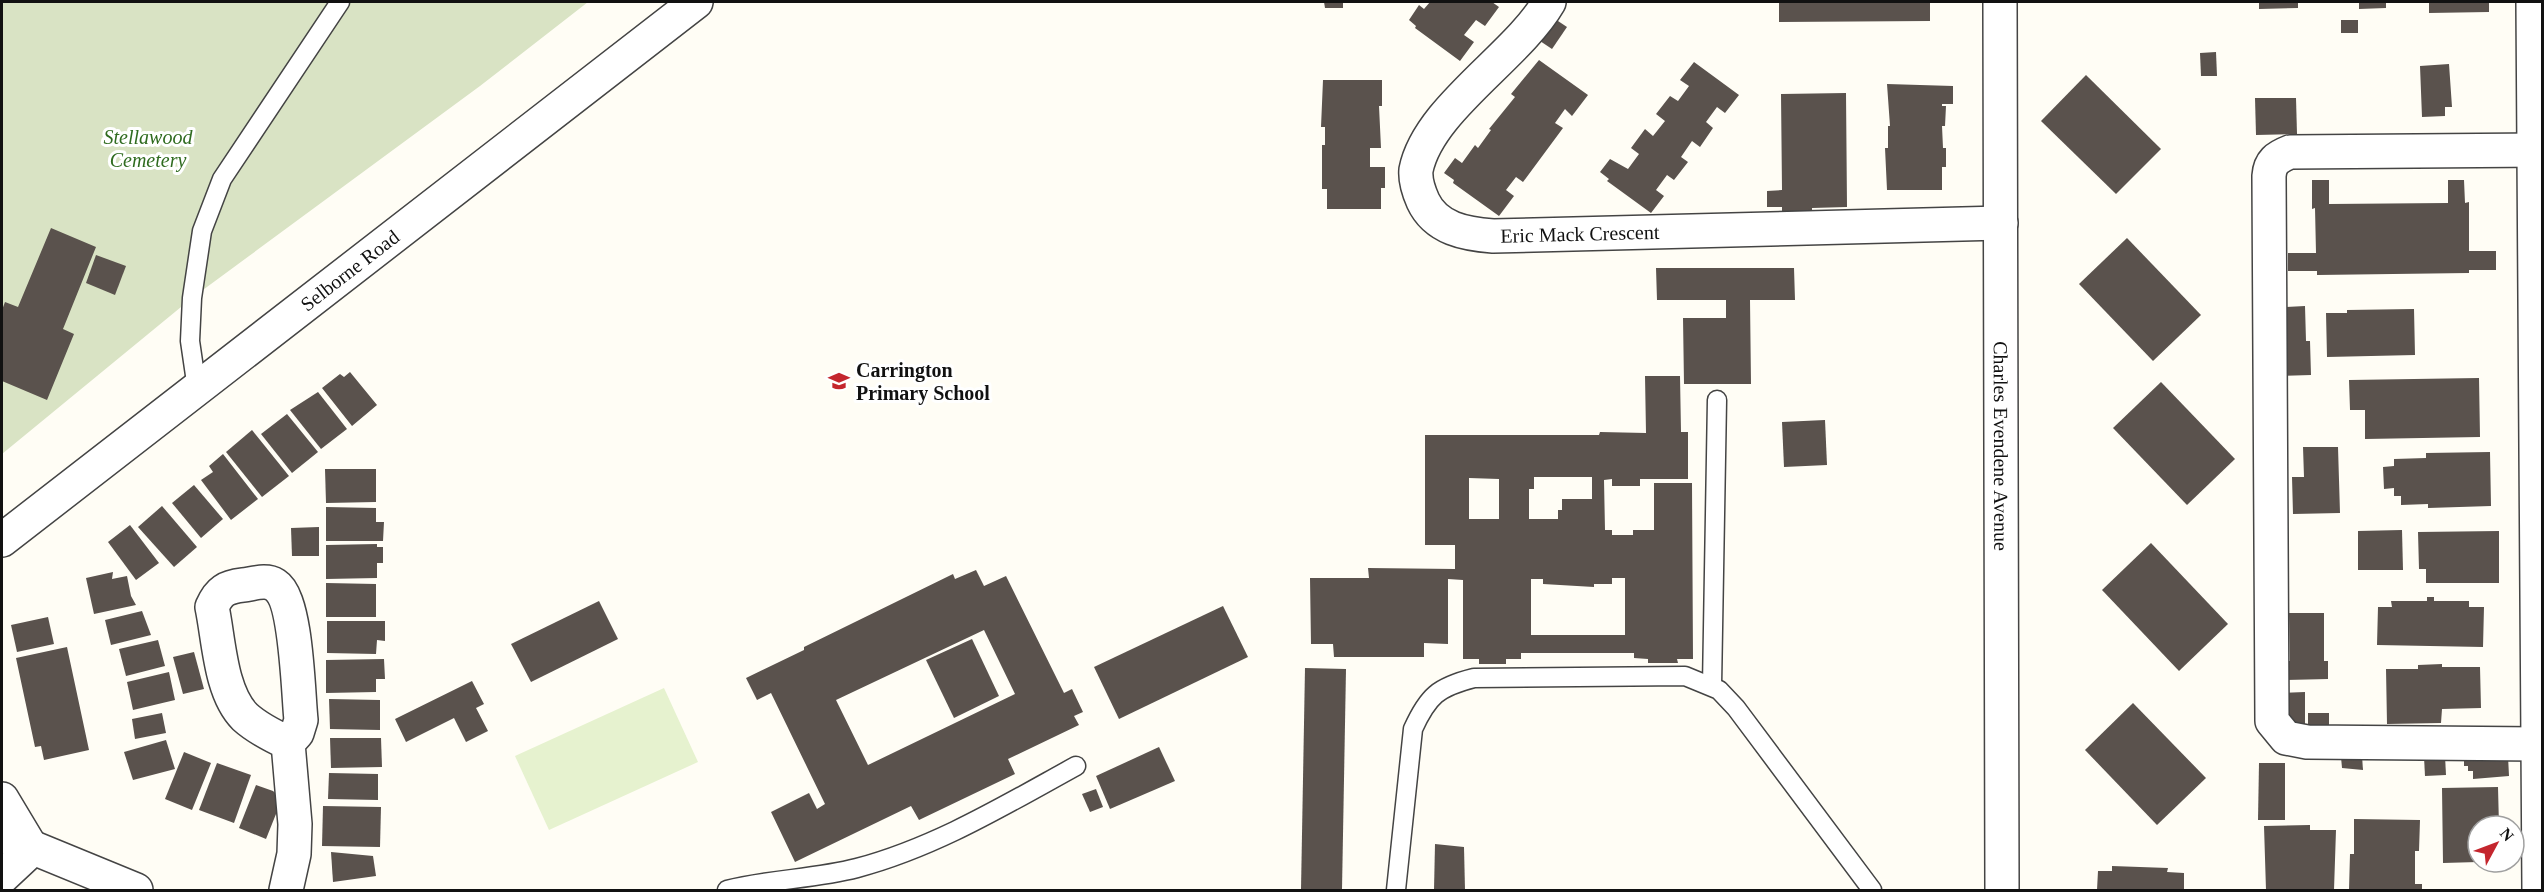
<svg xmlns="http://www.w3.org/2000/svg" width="2544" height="892" font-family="'Times New Roman',serif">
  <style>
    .cemetery { fill: #d9e3c4 }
    .pitch { fill: #e6f2cf }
    .building { fill: #5a524d; fill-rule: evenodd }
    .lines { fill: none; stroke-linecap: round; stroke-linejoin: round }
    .service-casing { stroke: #444; stroke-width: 21 }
    .minor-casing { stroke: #444; stroke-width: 36 }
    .tertiary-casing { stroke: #444; stroke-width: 36 }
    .service { stroke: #fff; stroke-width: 18 }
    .minor { stroke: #fff; stroke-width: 33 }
    .tertiary { stroke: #fff; stroke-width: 33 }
    .labels { text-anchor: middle; stroke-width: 6; stroke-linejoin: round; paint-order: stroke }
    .park-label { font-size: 20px; font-style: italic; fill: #2f6b1f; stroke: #fff }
    .street-label { font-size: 20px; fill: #111; stroke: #fff }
    .poi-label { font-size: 20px; font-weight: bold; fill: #111; stroke: #fff; text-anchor: start }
  </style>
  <rect width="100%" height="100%" fill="#fffdf5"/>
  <path class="cemetery" d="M2,2H588L480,86L192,298L2,454Z"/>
  <path class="pitch" d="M664,688L698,762L549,830L515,756Z"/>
  <g class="building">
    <path d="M1324,2H1343V8H1325Z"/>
    <path d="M1430,2H1492L1499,7L1485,26L1476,20L1464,35L1474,42L1460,61L1415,28L1416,26L1409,20L1419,5L1424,9Z"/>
    <path d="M1779,2H1930V21L1779,22Z"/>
    <path d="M2259,2H2298V8L2259,9Z"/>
    <path d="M2359,2H2386V8L2359,9Z"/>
    <path d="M2429,2H2489V12L2429,13Z"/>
    <path d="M1549,15L1567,27L1552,49L1534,37Z"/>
    <rect x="2341" y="20" width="17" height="13"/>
    <path d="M2216,52L2217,76H2201L2200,53Z"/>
    <path d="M1539,60L1588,95L1572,116L1565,109L1555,123L1563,128L1523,182L1516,177L1506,190L1514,196L1499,216L1453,183L1454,180L1444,173L1455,158L1462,163L1475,145L1478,148L1491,130L1489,129L1515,97L1511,94Z"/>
    <path d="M1694,62L1739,95L1725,113L1717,107L1706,122L1713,128L1700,147L1692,141L1681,157L1688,162L1674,180L1667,175L1656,190L1664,196L1651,213L1607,181L1609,179L1600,172L1610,159L1628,169L1639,154L1631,148L1645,129L1653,136L1665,121L1656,114L1670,96L1678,101L1689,86L1680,80Z"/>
    <path d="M2449,64L2452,107H2445V116L2422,117L2420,66Z"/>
    <path d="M2086,75L2161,149L2116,194L2041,121Z"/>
    <path d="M1323,80H1382V106H1379L1381,148H1370V167H1385V188H1381V209H1327V189H1322V145H1325V127H1321Z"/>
    <path d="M1887,84L1953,86V104H1942V106H1946L1945,126H1942L1943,148H1946V167H1942V190H1887L1885,148H1888V126H1890Z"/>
    <path d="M1846,93L1847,207L1812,208V224H1782V207H1767V191L1782,190L1781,94Z"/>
    <path d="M2255,98H2296L2297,134L2256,135Z"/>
    <path d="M2312,180H2329V204L2448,203V180H2464L2465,203L2469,202V251H2496V270H2469V273L2317,275V271H2288V253H2316L2315,208L2312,209Z"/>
    <path d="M51,228L96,247L63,329L74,334L47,400L2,381V310L5,302L18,307Z"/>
    <path d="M2127,238L2201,315L2153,361L2079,284Z"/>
    <path d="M96,255L126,266L115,295L86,283Z"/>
    <path d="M1656,268H1794L1795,300H1750L1751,384H1684L1683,318H1726V300H1657Z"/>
    <path d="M2305,306L2306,341H2310L2311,375L2282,376L2284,307Z"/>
    <path d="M2414,309L2415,355L2327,357L2326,313H2347V310Z"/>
    <path d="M350,372L377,405L352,426L322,388L340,374L344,377Z"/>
    <path d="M1645,376H1680L1681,432H1688V479H1640V486H1612V479L1604,480L1605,530H1612V535H1633V530H1654V483H1692L1693,659H1677L1678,663H1648V659L1634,658V653H1521V659H1506V664H1479V659H1463V580L1448,579V644L1424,643V657H1334L1333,644H1311L1310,578H1369L1368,568L1455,569V545H1425V435H1599L1600,432L1646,433ZM1534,477H1592V499H1562V510H1558V519H1529V489H1534ZM1469,478L1499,479V519H1469ZM1612,578H1625V635H1531V579H1543V584L1594,587V584H1612Z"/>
    <path d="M2479,378L2480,437L2365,439V410H2350L2349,380Z"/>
    <path d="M2161,382L2235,459L2187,505L2113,428Z"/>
    <path d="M318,392L347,429L321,449L290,410Z"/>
    <path d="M287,414L318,452L292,473L261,434Z"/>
    <path d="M1825,420L1827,465L1784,467L1782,422Z"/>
    <path d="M252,430L289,476L262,497L226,452Z"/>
    <path d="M2303,447H2338L2340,513L2293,514L2292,477H2304Z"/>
    <path d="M2490,452L2491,506L2428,508V504L2401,505V496H2394V488L2384,489L2383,467L2394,466V459L2426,458V453Z"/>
    <path d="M223,454L258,499L231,520L201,480L213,472L209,466Z"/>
    <path d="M325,469H376V502L326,503Z"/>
    <path d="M194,485L223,519L201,538L172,503Z"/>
    <path d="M162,506L197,547L174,567L138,527Z"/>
    <path d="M326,507L376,508V522H384L383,541H326Z"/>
    <path d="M130,525L159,563L136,580L108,542Z"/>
    <path d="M319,527V556H292L291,528Z"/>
    <path d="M2402,530L2403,570H2358V531Z"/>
    <path d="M2499,531V583H2426V569H2419L2418,532Z"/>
    <path d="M2151,543L2228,624L2179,671L2102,590Z"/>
    <path d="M377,544V547H383V563H377V578L326,579V545Z"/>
    <path d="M976,570L984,586L1006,576L1064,693L1072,689L1083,712L1074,716L1079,725L1008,759L1015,774L919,820L911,806L795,862L771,812L809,793L817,809L825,804L771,693L757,700L746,678L804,650V647L953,574L955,579ZM984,630L1015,694L868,765L836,700Z"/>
    <path d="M113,572L112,579L127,576L131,596L136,605L94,614L86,578Z"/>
    <path d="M326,583L376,584V617H326Z"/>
    <path d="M2427,597H2434V601H2469V607H2484L2483,647L2377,645L2378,607H2392L2391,601H2427Z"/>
    <path d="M599,601L618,639L531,682L511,644Z"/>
    <path d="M1223,606L1248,657L1119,719L1094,667Z"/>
    <path d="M142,611L151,635L111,645L105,620Z"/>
    <path d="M2289,613H2324V661H2328V679L2281,680V661H2290Z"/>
    <path d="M48,617L54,644L17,652L11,625Z"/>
    <path d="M327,621H385V641L377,640L376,654L327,653Z"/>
    <path d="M972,639L999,696L954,718L926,660Z"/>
    <path d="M158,640L165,666L126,676L119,649Z"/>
    <path d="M67,647L89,750L44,760L41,746L35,747L16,658Z"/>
    <path d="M194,652L204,689L183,694L173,657Z"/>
    <path d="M384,659L385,679H376V692L326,693V660Z"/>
    <path d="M2442,664V667H2480L2481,708L2442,709L2441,723L2387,724L2386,669H2418V665Z"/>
    <path d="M1305,668L1346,669L1342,890H1301Z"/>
    <path d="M169,672L175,700L133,710L127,682Z"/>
    <path d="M472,681L484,704L476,708L488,731L466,742L454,718L406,742L395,719Z"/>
    <path d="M2305,692V727H2283L2282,693Z"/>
    <path d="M329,699L380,700V730L330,729Z"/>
    <path d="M2133,703L2206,778L2157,825L2085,750Z"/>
    <path d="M162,713L166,733L135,739L132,719Z"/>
    <rect x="2308" y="713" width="21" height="20"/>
    <path d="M330,738H381L382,767L331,768Z"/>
    <path d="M166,740L175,769L133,780L124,752Z"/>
    <path d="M1159,747L1175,781L1110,809L1096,776Z"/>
    <path d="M184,752L211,763L192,810L165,799Z"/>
    <path d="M2362,756L2363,770L2342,768L2341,757Z"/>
    <path d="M2445,756L2446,775L2425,776L2424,757Z"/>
    <path d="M2464,756H2508L2509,776L2473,779V771H2468V766H2464Z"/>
    <path d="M217,763L251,775L234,823L199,810Z"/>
    <path d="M2259,763H2285V820H2258Z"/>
    <path d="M329,773L378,774V800L328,799Z"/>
    <path d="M256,785L273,791L282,799L266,839L239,828Z"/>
    <path d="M2498,787L2499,826H2478V862L2443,863L2442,788Z"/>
    <path d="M1096,789L1103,807L1090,812L1082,794Z"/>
    <path d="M323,806L381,807L380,847L322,846Z"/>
    <path d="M2354,819L2420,820L2419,851H2415V884H2422V890H2349L2350,854H2354Z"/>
    <path d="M2310,825V830H2336L2334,890H2266L2264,826Z"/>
    <path d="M1435,844L1464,847L1465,890H1434Z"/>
    <path d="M331,852L373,856L376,876L333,882Z"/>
    <path d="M2112,866L2168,868L2167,872L2184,873V890H2097L2098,871H2112Z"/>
  </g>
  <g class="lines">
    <defs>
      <g id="service">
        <path d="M197,389L190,341L192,298L202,231L222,179L340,2"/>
        <path d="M1712,686L1717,400"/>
        <path d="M727,890C770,879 815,879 857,868C936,847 1005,805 1076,766"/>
        <path d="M1396,890L1413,729C1428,696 1438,687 1474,678L1685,676L1719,690L1736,708L1872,890"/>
      </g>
      <g id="minor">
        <path id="s1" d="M1549,2C1517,57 1428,109 1416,170C1415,180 1419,192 1423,201C1436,229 1466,234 1493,236L2001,223"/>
        <path id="s2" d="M2000,2L2002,890"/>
        <path d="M2533,2L2539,890"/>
        <path d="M2538,744L2307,742L2286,738L2272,721L2269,176C2270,162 2277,157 2290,152L2542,150"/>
        <path d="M2,835L136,890"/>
        <path d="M2,877L32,849"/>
        <path d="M286,890L294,854L295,824L288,743L297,733L301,720C298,693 297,599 275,585C266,579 253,584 243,585C226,587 219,591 212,607C219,640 220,692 245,717C257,728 273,736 288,743"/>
      </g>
      <g id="tertiary">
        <path id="s3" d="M2,540L696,2"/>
        <path d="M2,799L32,849"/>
      </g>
    </defs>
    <use href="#service" class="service-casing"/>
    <use href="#minor" class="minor-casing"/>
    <use href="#tertiary" class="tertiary-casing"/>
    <use href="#service" class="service"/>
    <use href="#minor" class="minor"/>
    <use href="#tertiary" class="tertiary"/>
  </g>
  <defs>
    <symbol id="school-bare" viewBox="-9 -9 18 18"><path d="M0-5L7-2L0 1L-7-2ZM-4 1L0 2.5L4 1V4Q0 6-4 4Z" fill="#c4262e" stroke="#fff" stroke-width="2.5" paint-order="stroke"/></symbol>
  </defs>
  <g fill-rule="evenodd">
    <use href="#school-bare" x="824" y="366" width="30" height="30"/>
  </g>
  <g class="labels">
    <g class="park-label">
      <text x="148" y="144">Stellawood<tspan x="148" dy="23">Cemetery</tspan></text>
    </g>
    <g class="street-label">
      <text dy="7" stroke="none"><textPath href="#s1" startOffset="418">Eric Mack Crescent</textPath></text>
      <text dy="7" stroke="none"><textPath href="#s3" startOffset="440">Selborne Road</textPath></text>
      <text dy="7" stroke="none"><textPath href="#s2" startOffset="444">Charles Evendene Avenue</textPath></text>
    </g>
    <g class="poi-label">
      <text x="856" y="377">Carrington<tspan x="856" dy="23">Primary School</tspan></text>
    </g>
  </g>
  <rect width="2544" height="892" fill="none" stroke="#111111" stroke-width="6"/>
  <g transform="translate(2496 844) rotate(49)"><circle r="28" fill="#ffffff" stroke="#a0a0a0" stroke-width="1.5"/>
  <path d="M0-4.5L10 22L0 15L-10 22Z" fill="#c4262e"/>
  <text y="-9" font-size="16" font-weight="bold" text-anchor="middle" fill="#111111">N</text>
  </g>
</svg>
